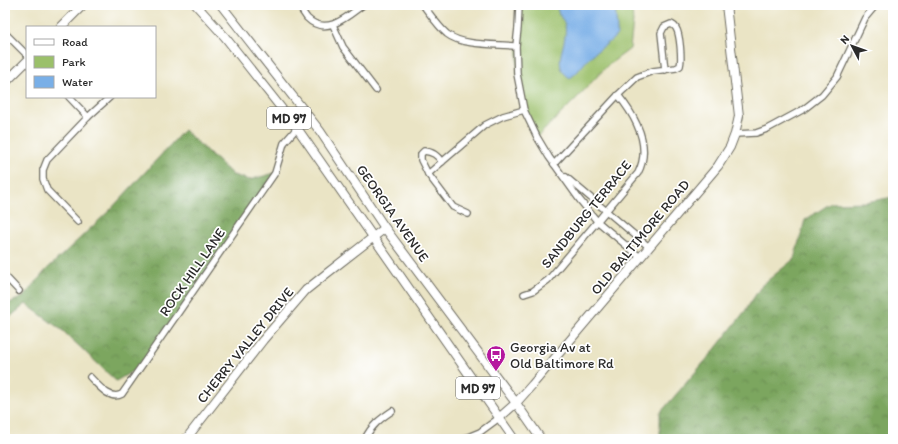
<svg xmlns="http://www.w3.org/2000/svg" width="898" height="444" font-family="Itim,sans-serif">
  <style>
    .green { fill: #9bc06a; stroke: #63764a }
    .forest { fill: url(#forest-crowns); stroke: #546844 }
    .water { fill: #79afe7; stroke: #526d89 }
    .lines { fill: none; stroke-linecap: round; stroke-linejoin: round }
    .street-casing { stroke: #6e6c61; stroke-width: 8 }
    .secondary-casing { stroke: #6e6c61; stroke-width: 10 }
    .primary-casing { stroke: #6e6c61; stroke-width: 10 }
    .street { stroke: #fff; stroke-width: 5.5 }
    .secondary { stroke: #fff; stroke-width: 8 }
    .primary { stroke: #fff; stroke-width: 8 }
    .labels { text-anchor: middle; stroke-width: 3.5; stroke-linejoin: round; paint-order: stroke }
    .shield { fill: #fff; stroke: #6b6b6b; stroke-width: 1 }
    .shield-label { font-size: 13px; font-weight: bold; fill: #2b2b2b }
    .street-label { font-size: 14px; fill: #2b2b2b; stroke: #fff }
    .poi-label { font-size: 14px; fill: #2b2b2b; stroke: #fff; text-anchor: start }
  </style>
  <defs>
    <pattern id="forest-crowns" width="20" height="18" patternUnits="userSpaceOnUse"><rect width="20" height="18" fill="#7ca65e"/><path d="M2 6a3 3 0 1 1 6 0M12 15a3 3 0 1 1 6 0" fill="none" stroke="#66874e"/></pattern>
  </defs>
  <rect width="100%" height="100%" fill="#fff"/>
  <filter id="ink" filterUnits="userSpaceOnUse"><feTurbulence type="fractalNoise" baseFrequency=".025" numOctaves="2"/><feDisplacementMap in="SourceGraphic" scale="8" xChannelSelector="R" yChannelSelector="G"/><feConvolveMatrix kernelMatrix="1 2 1 2 8 2 1 2 1" color-interpolation-filters="sRGB"/></filter>
  <filter id="wash" filterUnits="userSpaceOnUse"><feTurbulence type="fractalNoise" baseFrequency=".012" numOctaves="4" result="noise"/><feDisplacementMap in="SourceGraphic" scale="16" xChannelSelector="R" yChannelSelector="G"/><feGaussianBlur stdDeviation="0.9" result="paint"/><feColorMatrix in="noise" values="0 0 0 0 0 0 0 0 0 0 0 0 0 0 0 0 0 1.4 0 .05"/><feComposite in="paint" operator="in"/></filter>
  <g filter="url(#wash)">
    <rect width="100%" height="100%" fill="#eae4c5"/>
    <path class="green" d="M519,5H639L632,9L633,21L630,49L607,66L574,101L537,137L524,110L517,74Z"/>
    <g class="forest">
      <path d="M184,130L233,175L249,180L275,173L143,365L116,381L63,331L26,304L5,321V305L23,297L47,269L110,210Z"/>
      <path d="M893,197V439H660V413L712,353L745,311L762,285L794,259L805,220L831,203L866,202Z"/>
    </g>
    <path class="water" d="M557,5H615L617,30V35C609,44 598,49 590,57C583,64 578,73 570,78C549,65 569,44 565,25C564,21 561,18 559,14C558,12 557,8 557,5Z"/>
  </g>
  <g filter="url(#ink)">
    <g class="lines">
      <defs>
        <g id="street">
          <path d="M298,5C301,9 304,14 307,18C326,37 348,16 363,5"/>
          <path d="M423,5C430,14 438,26 447,34C462,46 496,44 516,46"/>
          <path d="M519,5L518,28L516,46L517,74L524,110L537,137L549,157L579,199L597,221L640,257"/>
          <path d="M333,25L343,47L376,90"/>
          <path d="M5,33L27,55"/>
          <path d="M69,97L88,117"/>
          <path d="M735,134L756,133L767,129L804,109L822,95L837,77L865,18L876,5"/>
          <path d="M554,164L618,95L637,77L653,71L676,68L680,66C682,59 680,34 676,28C674,25 673,25 671,24L664,27L661,33L665,70"/>
          <path d="M428,174L421,160V154L424,151C433,152 437,155 442,162"/>
          <path d="M566,177L649,247"/>
          <path d="M468,214L453,207L428,174L485,125L503,116L524,110"/>
          <path d="M78,222L47,190L43,179V170L47,160L88,117L110,97"/>
          <path d="M5,276L19,291"/>
          <path d="M524,294L533,291L548,280L638,173C652,146 635,116 618,95"/>
          <path d="M90,377C98,385 110,401 122,394L275,173L284,143L297,128"/>
          <path d="M365,439C371,426 380,419 392,411"/>
          <path d="M463,439L480,432L499,418"/>
        </g>
        <g id="secondary">
          <path d="M61,27L83,5"/>
          <path d="M5,83L27,61"/>
          <path d="M499,418L516,403L532,385L718,166L730,147L735,134L739,116L726,5"/>
          <path d="M186,439L263,340L306,290L326,274L385,228"/>
        </g>
        <g id="primary">
          <path d="M196,5L225,37L297,128L514,439"/>
          <path d="M221,5L320,131L385,228L516,403L541,439"/>
        </g>
      </defs>
      <use href="#street" class="street-casing"/>
      <use href="#secondary" class="secondary-casing"/>
      <use href="#primary" class="primary-casing"/>
      <use href="#street" class="street"/>
      <use href="#secondary" class="secondary"/>
      <use href="#primary" class="primary"/>
    </g>
  </g>
  <defs>
    <symbol id="bus-pin" viewBox="-11 -11 22 30"><path d="M0 17L-7.5 6A9.5 9.5 0 1 1 7.5 6Z" fill="#b5179e" stroke="#fff"/><path d="M-5-6H5V4H4V6H2V4H-2V6H-4V4H-5ZM-3.5-4V0h7V-4ZM-3.5 1.2v1.5H-2V1.2ZM2 1.2v1.5H3.5V1.2Z" fill="#fff"/></symbol>
  </defs>
  <g fill-rule="evenodd">
    <use href="#bus-pin" x="485" y="344" width="22" height="30"/>
  </g>
  <g class="labels">
    <g class="shield">
      <rect x="267" y="107" width="44" height="22" rx="3"/>
      <rect x="456" y="377" width="44" height="22" rx="3"/>
    </g>
    <g class="shield-label">
      <text x="289" y="123">MD 97</text>
      <text x="478" y="393">MD 97</text>
    </g>
    <g class="street-label">
      <text transform="translate(393 213) rotate(55)" y="5">GEORGIA AVENUE</text>
      <text transform="translate(586 214) rotate(-51)" y="5">SANDBURG TERRACE</text>
      <text transform="translate(640 237) rotate(-50)" y="5">OLD BALTIMORE ROAD</text>
      <text transform="translate(192 272) rotate(-55)" y="5">ROCK HILL LANE</text>
      <text transform="translate(245 345) rotate(-51)" y="5">CHERRY VALLEY DRIVE</text>
    </g>
    <g class="poi-label">
      <text x="510" y="352">Georgia Av at<tspan x="510" dy="16">Old Baltimore Rd</tspan></text>
    </g>
  </g>
  <rect width="898" height="444" fill="none" stroke="#fff" stroke-width="20"/>
  <rect x="26" y="26" width="130" height="72" fill="#ffffff" stroke="#aaaaaa"/>
  <rect x="34" y="39" width="20" height="6" fill="#ffffff" stroke="#aaaaaa"/>
  <text x="62" y="46" font-size="12" fill="#2b2b2b">Road</text>
  <rect x="34" y="56" width="20" height="12" fill="#9bc06a" stroke="#aaaaaa"/>
  <text x="62" y="66" font-size="12" fill="#2b2b2b">Park</text>
  <rect x="34" y="76" width="20" height="12" fill="#79afe7" stroke="#aaaaaa"/>
  <text x="62" y="86" font-size="12" fill="#2b2b2b">Water</text>
  <g transform="translate(852 46) rotate(311)" stroke="#ffffff" stroke-width="3" paint-order="stroke">
  <path d="M0-3L7 15L0 10L-7 15Z" fill="#2b2b2b"/>
  <text y="-6" font-size="11" font-weight="bold" text-anchor="middle" fill="#2b2b2b">N</text>
  </g>
</svg>
